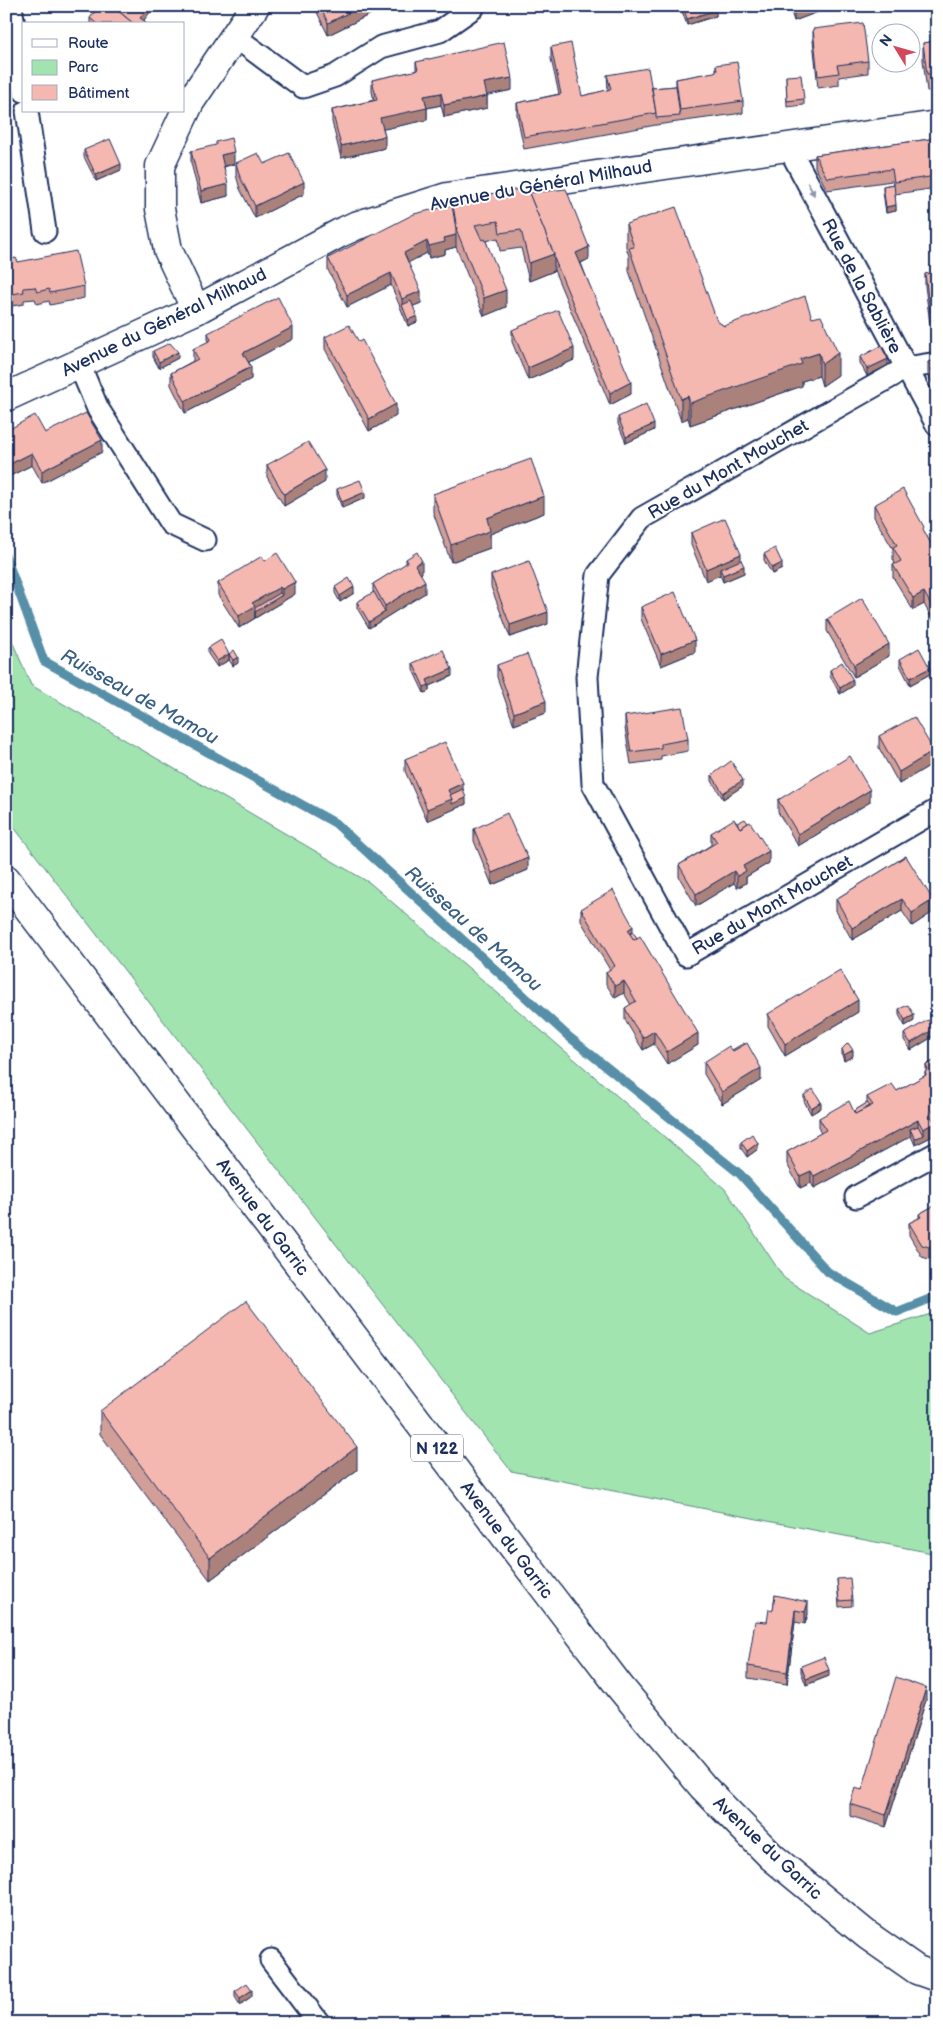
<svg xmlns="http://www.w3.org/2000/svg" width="943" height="2029" font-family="'Balsamiq Sans',sans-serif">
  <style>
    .green { fill: #a1e4af; stroke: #5e8a86 }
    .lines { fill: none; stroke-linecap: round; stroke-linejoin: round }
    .stream { stroke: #568fa7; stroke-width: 9 }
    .street-casing { stroke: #1b2f5e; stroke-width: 25 }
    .secondary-casing { stroke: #1b2f5e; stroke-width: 31 }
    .primary-casing { stroke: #1b2f5e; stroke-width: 31 }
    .street { stroke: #fff; stroke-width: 21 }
    .secondary { stroke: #fff; stroke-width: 28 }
    .primary { stroke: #fff; stroke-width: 28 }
    .wall { fill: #d29e98; stroke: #1b2f5e }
    .shaded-wall { fill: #ab817c; stroke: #1b2f5e }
    .building { fill: #f4b8b1; stroke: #1b2f5e }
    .oneway { fill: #8d97ae }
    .labels { text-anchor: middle; stroke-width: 4; stroke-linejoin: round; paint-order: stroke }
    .shield { fill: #fff; stroke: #5f6d8e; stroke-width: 1 }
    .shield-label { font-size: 16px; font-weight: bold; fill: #1b2f5e }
    .street-label { font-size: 18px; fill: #1b2f5e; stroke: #fff }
    .water-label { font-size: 19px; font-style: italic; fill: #395f83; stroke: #fff }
  </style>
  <rect width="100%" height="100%" fill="#fff"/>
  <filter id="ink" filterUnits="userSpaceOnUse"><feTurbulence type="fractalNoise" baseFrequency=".02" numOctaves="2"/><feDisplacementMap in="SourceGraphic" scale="10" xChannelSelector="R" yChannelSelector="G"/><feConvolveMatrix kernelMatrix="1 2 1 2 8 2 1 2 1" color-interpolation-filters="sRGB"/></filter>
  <g filter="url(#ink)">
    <path class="green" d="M6,627L31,685L370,883L725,1189L784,1278L870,1333L937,1312V1554L511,1471L6,817Z"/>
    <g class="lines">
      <path class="stream" d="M6,557L44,661L335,823L568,1036L740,1174L828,1272L897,1312L937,1296"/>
      <defs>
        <g id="street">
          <path d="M11,6L24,91"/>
          <path d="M234,36L303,87L335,76L381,47L440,31L473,8"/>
          <path d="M27,111L45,231"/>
          <path d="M788,146L937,425"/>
          <path d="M937,363L906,368L642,518L598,575L587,677L593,784L686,955L937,810"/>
          <path d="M79,364L98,409L171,524L205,540"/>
          <path d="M856,1197L937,1153"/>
          <path d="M271,1960L319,2023"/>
        </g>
        <g id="secondary">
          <path d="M196,310L168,250L160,209V166L190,102L255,6"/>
          <path d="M6,397L196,310L340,233L355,226L447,197L937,125"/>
        </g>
        <path id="primary" d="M6,879L546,1590L620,1687L703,1787L772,1857L867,1935L917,1970L937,1977"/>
      </defs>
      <use href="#street" class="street-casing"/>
      <use href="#secondary" class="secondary-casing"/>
      <use href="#primary" class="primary-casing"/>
      <use href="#street" class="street"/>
      <use href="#secondary" class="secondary"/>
      <use href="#primary" class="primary"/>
    </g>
    <g class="wall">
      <path d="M314,6H371V14L328,35Z"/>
      <path d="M680,6H715L716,16L687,25Z"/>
      <path d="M789,6H826V9L794,21Z"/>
      <path d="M90,18L144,20L146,24H90Z"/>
      <path d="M813,29L868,61V73L839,77V85L818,88L813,41Z"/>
      <path d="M937,41V90L927,91L923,60V43Z"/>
      <path d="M551,47L582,96L608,90L607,75L652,88L676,86V79L716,72V65L743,101V113L656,125L524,149L517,115V103L559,94L551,59Z"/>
      <path d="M416,62L512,90L487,95V108L444,117L441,105L427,108V120L383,129L385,148L341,158L332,122V110L374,100L372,92V80L416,71Z"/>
      <path d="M786,76L804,99V105L787,107Z"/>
      <path d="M937,138V188L895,194L896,211L886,213L883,192V186L893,184L892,181L827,190L815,167V155Z"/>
      <path d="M84,150L121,170L96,181L84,157Z"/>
      <path d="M191,151L234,164L224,167L228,196L201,203L191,163Z"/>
      <path d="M236,163L264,164L304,194L255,218L240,189L236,175Z"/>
      <path d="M529,193L589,259L581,263L631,394L610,405L554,270V271L529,281L521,248L500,251L498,238L486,241L506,307L484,316L456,247L445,250V254L429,258L427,253L408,262L421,303L413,306L417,322L408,326L391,285L347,307L328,270V258L452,205V200Z"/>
      <path d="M626,224L717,321L724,326L812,318L838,375L822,386L819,376L802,381V386L690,425L688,418L681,421L629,271V256L626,247Z"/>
      <path d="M6,260L18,262L84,286V298L50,305L49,301L37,304L35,299L24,300V304L6,307Z"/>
      <path d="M937,272V323L930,324L925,286V274Z"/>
      <path d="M512,330L574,360L528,380L512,342Z"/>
      <path d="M208,333L293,339L249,362L251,379L185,413L171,385V373L193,361V349L208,342Z"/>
      <path d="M325,337L359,342L396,416L369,431L325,349Z"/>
      <path d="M153,351L178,358L159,368L153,357Z"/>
      <path d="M860,357L888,365L867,376L860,363Z"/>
      <path d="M937,360V390L936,391L928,374V362Z"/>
      <path d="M618,417L654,430L626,443L618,424Z"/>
      <path d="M45,433L102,452L42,483L32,465L6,478Z"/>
      <path d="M267,465L325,482L284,506L267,477Z"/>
      <path d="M337,489L365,498L342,508L337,495Z"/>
      <path d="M433,494L544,513L490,534V548L451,562L433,512Z"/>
      <path d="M874,505L924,531L937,555L935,624L924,604L913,610L893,577V565L895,564L893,559V549L874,517Z"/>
      <path d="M691,533L741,560L744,573L723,582L720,575L706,581L691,545Z"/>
      <path d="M764,554L782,569L772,574L764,560Z"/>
      <path d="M406,559L422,573L420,574L425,593L369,628L357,608V602L373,593V584L406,564Z"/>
      <path d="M265,561L295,594L239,628L218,595V583Z"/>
      <path d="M491,575L548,624L510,637L491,587Z"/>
      <path d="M335,587L354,593L340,602L335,593Z"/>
      <path d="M641,607L695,652L661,666L641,619Z"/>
      <path d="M827,619L889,656L854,677L827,631Z"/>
      <path d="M208,648L229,660L217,667L208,654Z"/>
      <path d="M229,654L238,663L233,666L229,660Z"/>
      <path d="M900,659L930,674L910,685L900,665Z"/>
      <path d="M413,663L452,676L429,686V691L424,693L413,670Z"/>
      <path d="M497,665L546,713L514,725L497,677Z"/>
      <path d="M830,670L853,686L840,694L830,676Z"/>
      <path d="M625,716L688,739V751L661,756V760L631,764L625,728Z"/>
      <path d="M879,736L934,763L899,784L879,748Z"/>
      <path d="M405,759L463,789L466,804L427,821L405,771Z"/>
      <path d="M712,775L743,786L723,799L712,781Z"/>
      <path d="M778,800L870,802L798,846L778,812Z"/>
      <path d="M737,823L769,863L746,877V883L737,888L734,883L696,906L679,877V865L711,845V833Z"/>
      <path d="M474,829L528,870L492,885L474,841Z"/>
      <path d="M937,838V854L935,851V839Z"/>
      <path d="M906,856L933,912L912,926L902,911L852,940L836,911V899Z"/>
      <path d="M581,909L633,932L698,1045L667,1064L654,1044L643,1050L625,1020V1008L631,1005L624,993L615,998L606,984V972L610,970L581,921Z"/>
      <path d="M899,1009L914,1021L905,1026L899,1015Z"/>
      <path d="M858,1012L785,1056L768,1026V1014Z"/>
      <path d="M904,1034L934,1036L911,1050L904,1040Z"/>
      <path d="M842,1049L853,1056L844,1061L842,1055Z"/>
      <path d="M732,1050L761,1080L722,1104L704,1074V1062Z"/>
      <path d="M937,1059V1121L935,1122V1135L915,1145L911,1136L814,1188L811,1183L800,1188L787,1164V1152L821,1133L819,1130V1118L854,1111L867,1103V1097L897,1091L925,1076V1072L926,1071V1065Z"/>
      <path d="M804,1095L821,1108L811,1114L804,1101Z"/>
      <path d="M741,1142L758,1149L747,1157L741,1148Z"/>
      <path d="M937,1204V1254L929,1259L922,1257L909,1235V1223L919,1218V1214Z"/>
      <path d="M100,1411L357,1470L210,1580L100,1434Z"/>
      <path d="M837,1579L852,1600V1606L839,1607Z"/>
      <path d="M775,1595L808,1614L805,1624L795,1622L787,1684L748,1678V1666L773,1610Z"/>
      <path d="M801,1666L829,1676L806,1685L801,1672Z"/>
      <path d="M926,1700L886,1827L850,1816V1804L862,1790Z"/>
      <path d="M235,1991L252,1996L240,2005L235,1997Z"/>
    </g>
    <g class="shaded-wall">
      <path d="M120,6H125L117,15V10Z"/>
      <path d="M150,6H155L141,24L140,18Z"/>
      <path d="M362,6H371V14L328,35V23Z"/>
      <path d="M802,6H826V9L794,21V9Z"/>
      <path d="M716,10V16L687,25V19Z"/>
      <path d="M512,78V90L484,96V83Z"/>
      <path d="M441,93V105L427,108V120L380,130V118L424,96Z"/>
      <path d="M487,96V108L444,117V105Z"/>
      <path d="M385,136V148L341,158V146Z"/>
      <path d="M234,152V164L221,167V155Z"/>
      <path d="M121,164V170L96,181V175Z"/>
      <path d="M304,182V194L255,218V206Z"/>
      <path d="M228,184V196L201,203V191Z"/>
      <path d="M896,205V211L886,213V207Z"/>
      <path d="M456,235V247L445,250V254L429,258V246L444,238Z"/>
      <path d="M427,241V253L404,265V253Z"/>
      <path d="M589,247V259L576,265V253Z"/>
      <path d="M554,254V271L529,281V263Z"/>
      <path d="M391,273V285L347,307V295Z"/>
      <path d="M506,290V307L484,316V298Z"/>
      <path d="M421,291V303L404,310L402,305V299Z"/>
      <path d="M417,316V322L408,326V320Z"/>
      <path d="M293,327V339L243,365V353Z"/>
      <path d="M574,348V360L528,380V368Z"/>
      <path d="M178,352V358L159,368V362Z"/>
      <path d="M819,353V376L802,381V386L690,425V403L800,359Z"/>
      <path d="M838,353V375L822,386V364Z"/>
      <path d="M888,359V365L867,376V369Z"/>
      <path d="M251,367V379L185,413V401Z"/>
      <path d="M631,382V394L610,405V393Z"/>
      <path d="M688,396V418L681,421V399Z"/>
      <path d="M396,404V416L369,431V419Z"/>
      <path d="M654,424V430L626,443V437Z"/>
      <path d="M102,440V452L42,483V471Z"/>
      <path d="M32,453V465L6,478V466Z"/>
      <path d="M325,470V482L284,506V494Z"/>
      <path d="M365,492V498L342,508V502Z"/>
      <path d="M544,496V513L490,534V548L451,562V545L487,518Z"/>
      <path d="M741,554V566L720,569V575L706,581V569Z"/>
      <path d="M422,561V573L415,577V565Z"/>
      <path d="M782,563V569L772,574V568Z"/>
      <path d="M744,566V573L723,582V575Z"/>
      <path d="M425,581V593L369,628V622L385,612V606Z"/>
      <path d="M295,582V594L255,618V612V618L239,628V616L252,603L280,587V597L282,595V589Z"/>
      <path d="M354,587V593L340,602V596Z"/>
      <path d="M924,592V604L913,610V598Z"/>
      <path d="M937,611V623L935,624V612Z"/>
      <path d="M548,612V624L510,637V625Z"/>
      <path d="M695,640V652L661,666V654Z"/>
      <path d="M889,644V656L854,677V665Z"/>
      <path d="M229,654V660L217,667V661Z"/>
      <path d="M238,657V663L233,666V660Z"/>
      <path d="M930,668V674L910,685V678Z"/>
      <path d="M452,669V676L429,686V691L424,693V687L427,680Z"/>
      <path d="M853,680V686L840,694V688Z"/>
      <path d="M546,701V713L514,725V713Z"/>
      <path d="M934,751V763L899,784V772Z"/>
      <path d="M743,780V786L723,799V793Z"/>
      <path d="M463,783V795L466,798V804L427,821V809L448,790Z"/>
      <path d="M870,790V802L798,846V834Z"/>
      <path d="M769,851V863L746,877V883L737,888V876L743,866Z"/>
      <path d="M528,858V870L492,885V873Z"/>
      <path d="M734,871V883L696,906V894Z"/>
      <path d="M902,899V911L852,940V928Z"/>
      <path d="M933,900V912L912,926V913Z"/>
      <path d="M633,926V938L628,930Z"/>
      <path d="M624,981V993L615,998V986Z"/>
      <path d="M858,1000V1012L785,1056V1044Z"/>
      <path d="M914,1015V1021L905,1026V1020Z"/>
      <path d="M934,1029V1036L911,1050V1043Z"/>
      <path d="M654,1031V1044L643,1050V1038Z"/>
      <path d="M698,1033V1045L667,1064V1052Z"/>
      <path d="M853,1050V1056L844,1061V1055Z"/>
      <path d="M761,1068V1080L722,1104V1092Z"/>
      <path d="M821,1102V1108L811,1114V1108Z"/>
      <path d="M937,1109V1121L929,1125V1113Z"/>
      <path d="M918,1120V1132L910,1129L911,1136L814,1188V1176Z"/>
      <path d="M935,1123V1135L915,1145V1139L923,1135V1129Z"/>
      <path d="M758,1143V1149L747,1157V1151Z"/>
      <path d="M811,1171V1183L800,1188V1176Z"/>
      <path d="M937,1242V1254L929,1259V1247Z"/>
      <path d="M357,1447V1470L210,1580V1558Z"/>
      <path d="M808,1602V1614L805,1624V1612Z"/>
      <path d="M795,1610V1622L787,1684V1672Z"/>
      <path d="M829,1670V1676L806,1685V1679Z"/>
      <path d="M926,1688V1700L886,1827V1815Z"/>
      <path d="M252,1990V1996L240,2005V1998Z"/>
    </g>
    <g class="building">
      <path d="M99,6H120L117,10L134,24H97L90,18Z"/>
      <path d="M125,6H150L140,18L146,22L145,24H134L120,12Z"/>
      <path d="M320,6H362L328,23Z"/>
      <path d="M683,6H715L716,10L687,19Z"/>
      <path d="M793,6H802L794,9Z"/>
      <path d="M863,23L868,61L837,65L839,73L818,76L813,29Z"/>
      <path d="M937,41V73L927,74L923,43Z"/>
      <path d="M504,42L512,78L484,83L487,96L444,105L441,93L424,96L427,108L380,118L385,136L341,146L332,110L377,100L372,80L418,70L416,62Z"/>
      <path d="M571,43L582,96L611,89L607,75L648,68L656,113L524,137L517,103L561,94L551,47Z"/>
      <path d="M737,62L743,101L680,110L676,79L714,72L717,71L716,65Z"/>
      <path d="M801,75L804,99L787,101L786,76Z"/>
      <path d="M676,86L680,116L656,118V113L652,88Z"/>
      <path d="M231,138L234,152L221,155L228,184L201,191L191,151L216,145V142Z"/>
      <path d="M937,138V176L894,182L892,169L827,178L815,155Z"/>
      <path d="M110,139L121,164L96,175L84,150Z"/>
      <path d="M258,153L264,164L289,153L304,182L255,206L240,177L236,163Z"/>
      <path d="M894,184L896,205L886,207L883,186Z"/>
      <path d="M527,188L554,254L529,263L521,230L500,233L498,221L475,225L482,240L485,239L506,290L484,298L456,229H457L452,200Z"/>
      <path d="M566,189L589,247L576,253L631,382L610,393L554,258V254L529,193Z"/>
      <path d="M452,205L456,229V235L444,238L445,242L429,246L427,241L404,253L421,291L402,299L391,273L347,295L328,258L414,214Z"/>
      <path d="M676,207L717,321L724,326L805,296L812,318L821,316L838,353L822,364L819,353L800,359L802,364L690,403L688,396L681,399L629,248L634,247L626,224Z"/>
      <path d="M76,251L84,286L50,293L49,289L37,292L35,287L23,288L24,292L6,295V260L16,258L18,262Z"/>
      <path d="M937,272V311L930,312L925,274Z"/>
      <path d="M278,297L293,327L243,353L251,367L185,401L171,373L198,359L193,349L211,340L208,333Z"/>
      <path d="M411,301L417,316L408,320L402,305Z"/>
      <path d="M558,310L574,348L528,368L512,330Z"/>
      <path d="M349,325L359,342L362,340L396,404L369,419L325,337Z"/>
      <path d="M170,343L178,352L159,362L153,351Z"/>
      <path d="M881,346L888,359L867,369L860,357Z"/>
      <path d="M937,360V378L936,379L928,362Z"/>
      <path d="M646,404L654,424L626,437L618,417Z"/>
      <path d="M86,413L102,440L42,471L32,453L6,466V431L35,415L45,433Z"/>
      <path d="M308,442L325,470L284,494L267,465Z"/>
      <path d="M531,459L544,496L487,518L490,531L451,545L433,494Z"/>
      <path d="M360,480L365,492L342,502L337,489Z"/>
      <path d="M903,489L924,527L923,529L937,555V611L935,612L924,592L913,598L893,565L901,561L893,547L897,545L874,505Z"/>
      <path d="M725,518L741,554L706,569L691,533Z"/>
      <path d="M775,548L782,563L772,568L764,554Z"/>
      <path d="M417,552L422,561L415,565L425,581L385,606L373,584L408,562L406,559Z"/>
      <path d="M277,553L295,582L282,589L280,587L252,603L255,606L239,616L218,583L262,556L265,561Z"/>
      <path d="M741,560L744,566L723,575L720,569Z"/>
      <path d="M529,561L548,612L510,625L491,575Z"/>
      <path d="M349,578L354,587L340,596L335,587Z"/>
      <path d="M374,592L385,612L369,622L357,602Z"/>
      <path d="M675,592L695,640L661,654L641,607Z"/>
      <path d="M280,593L282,595L255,612V608Z"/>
      <path d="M862,598L889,644L854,665L827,619Z"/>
      <path d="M221,640L229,654L217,661L208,648Z"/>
      <path d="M919,648L930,668L910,678L900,659Z"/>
      <path d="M234,650L238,657L233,660L229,654Z"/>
      <path d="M443,650L452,669L427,680L429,685L424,687L413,663Z"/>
      <path d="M527,654L546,701L514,713L497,665Z"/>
      <path d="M842,662L853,680L840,688L830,670Z"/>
      <path d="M682,707L688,739L661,744V748L631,752L625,716Z"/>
      <path d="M914,717L934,751L899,772L879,736Z"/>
      <path d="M445,742L463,783L448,790L452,799L427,809L405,759Z"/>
      <path d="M850,756L870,790L798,834L778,800Z"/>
      <path d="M731,761L743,780L723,793L712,775Z"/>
      <path d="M463,789L466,798L452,804V799L450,795Z"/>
      <path d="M507,813L516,834H517L528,858L492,873L474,829Z"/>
      <path d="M734,819L740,828L750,822L769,851L743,866L746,871L737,876L734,871L696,894L679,865L717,842L711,833Z"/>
      <path d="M745,819L748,823L740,828L737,823Z"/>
      <path d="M906,856L933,900L912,913L902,899L852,928L836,899Z"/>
      <path d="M613,890L633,926L628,930L634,940L640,936L698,1033L667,1052L654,1031L643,1038L633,1023L625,1008L636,1001L624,981L615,986L606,972L615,966L581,909Z"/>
      <path d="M633,932L637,938L634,940L630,934Z"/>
      <path d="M840,970L858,1000L785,1044L768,1014Z"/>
      <path d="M908,1005L914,1015L905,1020L899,1009Z"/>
      <path d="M928,1020L934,1029L911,1043L904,1034Z"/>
      <path d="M744,1043L745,1045L733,1051L732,1050Z"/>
      <path d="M747,1043L761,1068L722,1092L704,1062L729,1046L733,1051Z"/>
      <path d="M848,1043L853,1050L844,1055L842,1049Z"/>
      <path d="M937,1059V1109L929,1113L935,1123L923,1129L918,1120L814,1176L811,1171L800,1176L787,1152L826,1130L819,1118L849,1101L855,1114L873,1105L867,1097L892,1084L897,1091L926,1075L925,1072L928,1070L926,1065Z"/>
      <path d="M813,1089L821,1102L811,1108L804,1095Z"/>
      <path d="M867,1103L870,1106L855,1114L854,1111Z"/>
      <path d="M918,1126L923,1135L915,1139L910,1129Z"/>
      <path d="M752,1134L758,1143L747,1151L741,1142Z"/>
      <path d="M937,1204V1242L929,1247L922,1245L909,1223L921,1217L919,1214Z"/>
      <path d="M246,1301L357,1447L210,1558L100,1411Z"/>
      <path d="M850,1578L852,1600L839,1601L837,1579Z"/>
      <path d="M775,1595L808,1602L805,1612L795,1610L787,1672L748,1666L755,1621L767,1622L769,1609L773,1610Z"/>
      <path d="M824,1657L829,1670L806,1679L801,1666Z"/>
      <path d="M896,1677L926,1688L886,1815L850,1804L855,1788L862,1790Z"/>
      <path d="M247,1983L252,1990L240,1998L235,1991Z"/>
    </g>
    <defs><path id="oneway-solid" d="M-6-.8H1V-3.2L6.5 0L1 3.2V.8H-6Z" transform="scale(1.25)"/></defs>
    <use class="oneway" href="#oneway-solid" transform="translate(811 189) rotate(62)"/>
  </g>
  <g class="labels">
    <rect class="shield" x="411" y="1434.5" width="52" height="27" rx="4"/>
    <g class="shield-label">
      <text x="437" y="1454">N 122</text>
    </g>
    <g class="street-label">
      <text transform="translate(541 185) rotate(-10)" y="6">Avenue du Général Milhaud</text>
      <text transform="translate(862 286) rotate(62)" y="6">Rue de la Sablière</text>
      <text transform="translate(164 322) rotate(-26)" y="6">Avenue du Général Milhaud</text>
      <text transform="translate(728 469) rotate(-30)" y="6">Rue du Mont Mouchet</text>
      <text transform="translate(772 905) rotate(-30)" y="6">Rue du Mont Mouchet</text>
      <text transform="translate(263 1217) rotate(53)" y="6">Avenue du Garric</text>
      <text transform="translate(507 1540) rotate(53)" y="6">Avenue du Garric</text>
      <text transform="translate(768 1848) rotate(43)" y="6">Avenue du Garric</text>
    </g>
    <g class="water-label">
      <text transform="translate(140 696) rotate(29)" y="7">Ruisseau de Mamou</text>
      <text transform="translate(474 928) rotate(42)" y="7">Ruisseau de Mamou</text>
    </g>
  </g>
  <rect width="943" height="2029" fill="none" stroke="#fff" stroke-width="25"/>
  <rect x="12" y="12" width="918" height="2004" fill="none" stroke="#1b2f5e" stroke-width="2" filter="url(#ink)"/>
  <rect x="22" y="22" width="162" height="90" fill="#ffffff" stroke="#a4acbf"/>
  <rect x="32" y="39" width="25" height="8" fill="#ffffff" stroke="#a4acbf"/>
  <text x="68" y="48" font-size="15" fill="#1b2f5e">Route</text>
  <rect x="32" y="60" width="25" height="15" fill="#a1e4af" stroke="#a4acbf"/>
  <text x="68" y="72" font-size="15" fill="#1b2f5e">Parc</text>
  <rect x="32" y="85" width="25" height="15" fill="#f4b8b1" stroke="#a4acbf"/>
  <text x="68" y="98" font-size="15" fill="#1b2f5e">Bâtiment</text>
  <g transform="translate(896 48) rotate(307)"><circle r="24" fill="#ffffff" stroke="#a4acbf"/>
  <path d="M0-4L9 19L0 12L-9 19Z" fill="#d1495b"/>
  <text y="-8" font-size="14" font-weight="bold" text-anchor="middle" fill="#1b2f5e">N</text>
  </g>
</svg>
